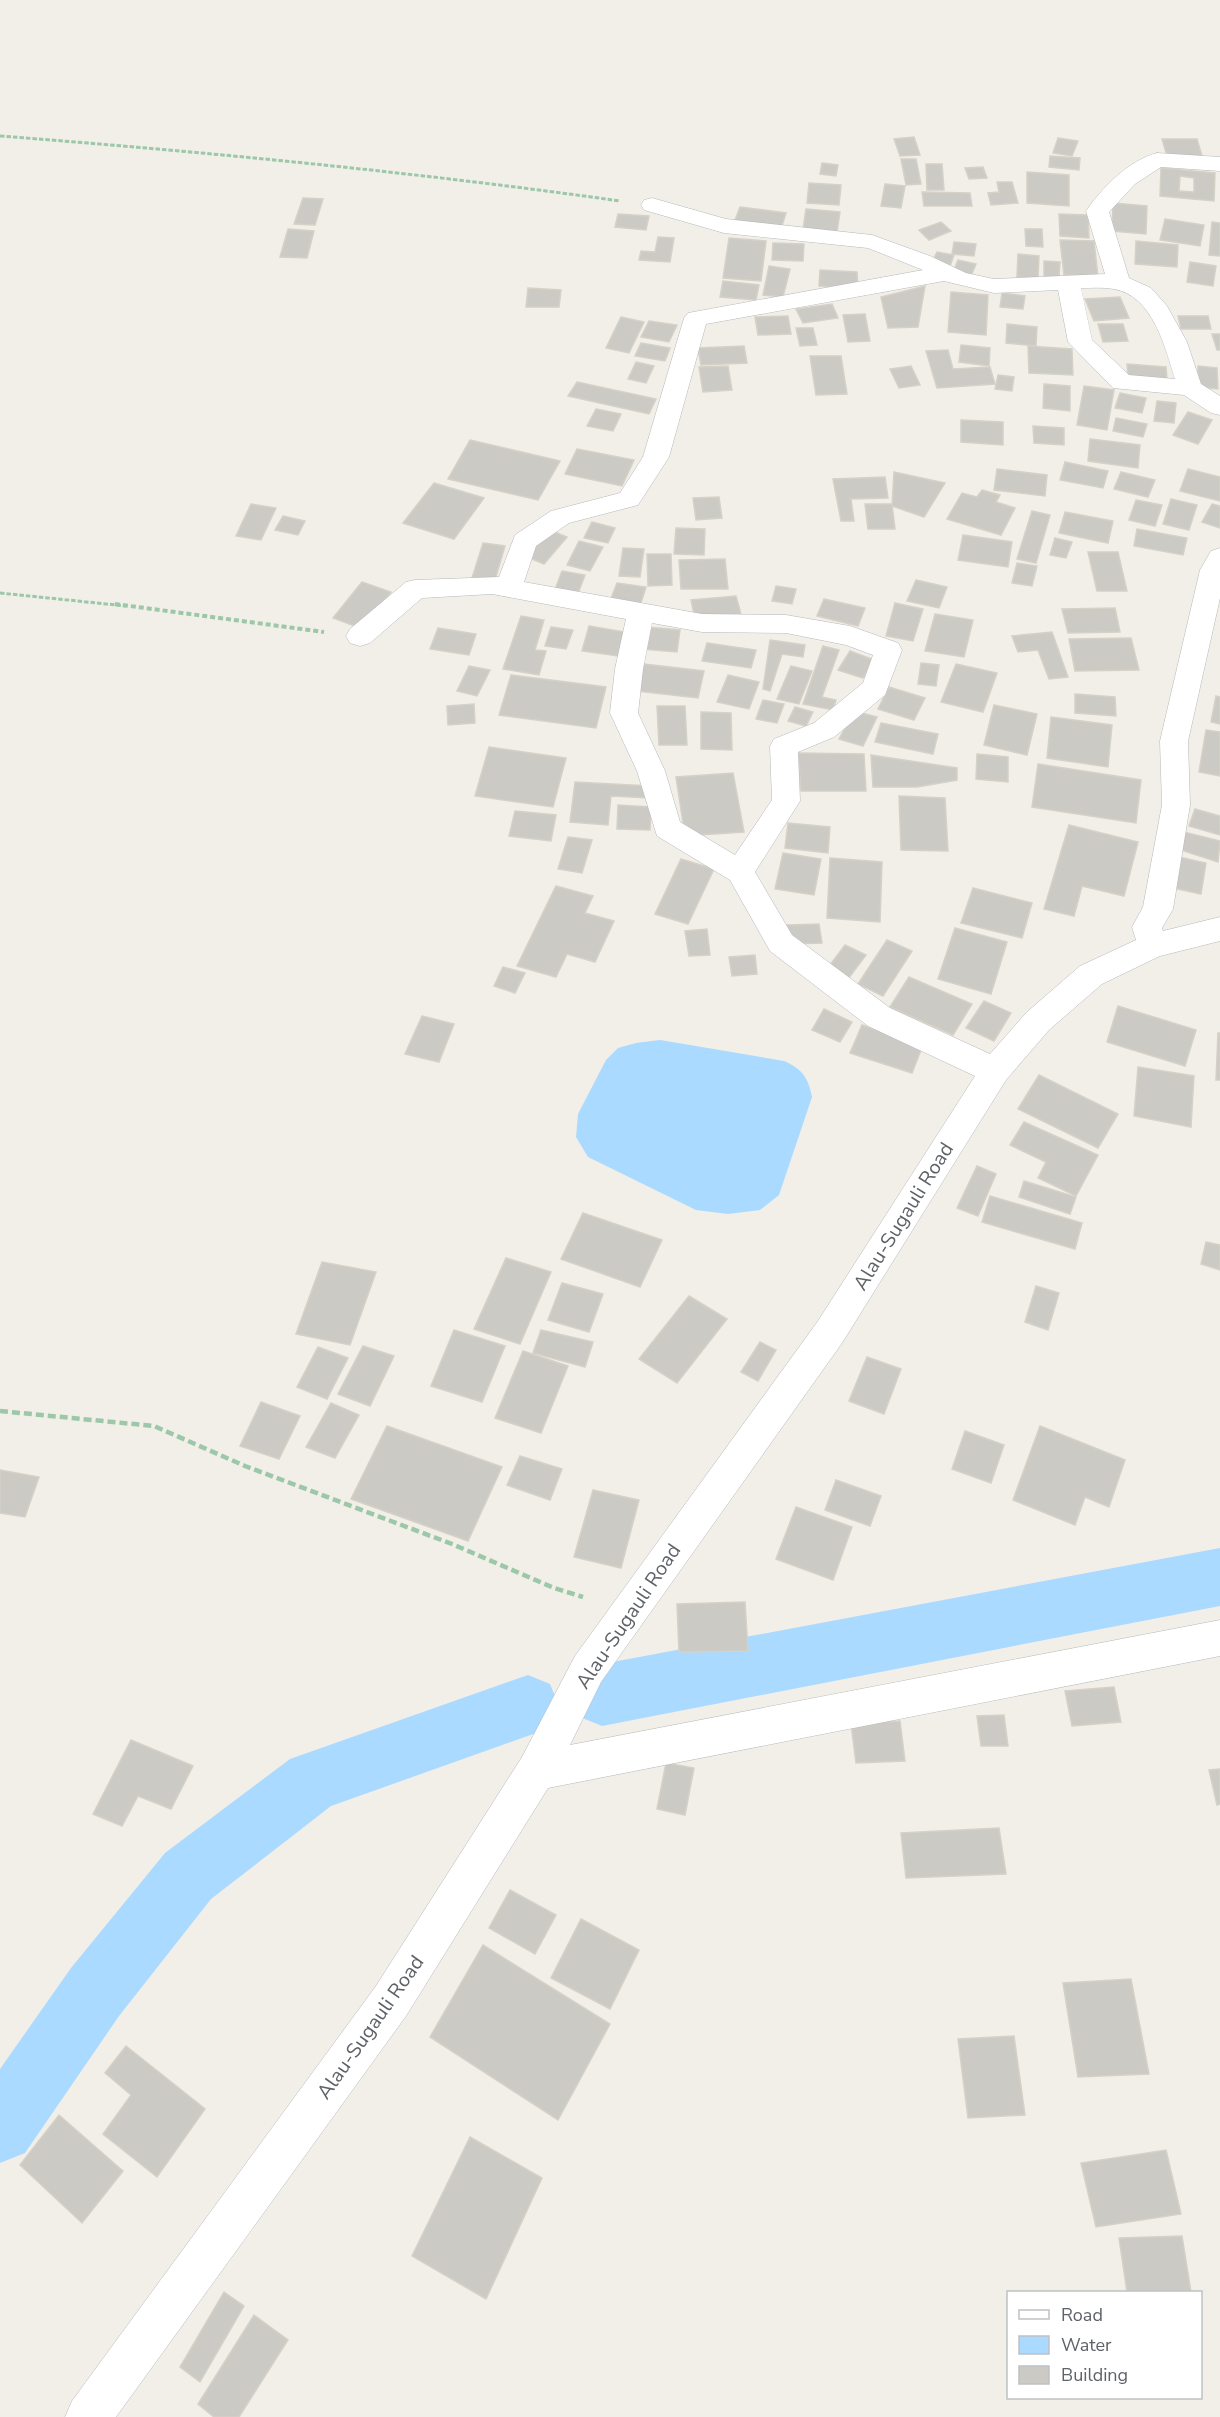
<svg xmlns="http://www.w3.org/2000/svg" width="1220" height="2417" font-family="'Nunito Sans',sans-serif">
  <style>
    .water { fill: #aadaff }
    .lines { fill: none; stroke-linecap: round; stroke-linejoin: round }
    .canal { fill: #aadaff; fill-rule: evenodd }
    .building { fill: #cccac5; stroke: #d6d1c6; stroke-width: 1.5; fill-rule: evenodd }
    .minor-casing { stroke: #b5b8bc; stroke-width: 1 }
    .path-far2 { stroke: #9cc7a9; stroke-width: 3; stroke-dasharray: 4.5 2; stroke-linecap: butt }
    .path-far1 { stroke: #9cc7a9; stroke-width: 4; stroke-dasharray: 5 3; stroke-linecap: butt }
    .path { stroke: #9cc7a9; stroke-width: 4.5; stroke-dasharray: 8 4; stroke-linecap: butt }
    .minor { fill: #fff; fill-rule: evenodd }
    .labels { text-anchor: middle; stroke-width: 4.5; stroke-linejoin: round; paint-order: stroke }
    .street-label { font-size: 20px; fill: #5f6368; stroke: #fff }
  </style>
  <rect width="100%" height="100%" fill="#f1efe8"/>
  <path class="water" d="M660,1040L784,1061C802,1069 808,1077 812,1097L779,1195L760,1210L728,1214L696,1210L588,1157L576,1137L578,1114L606,1060L618,1048L636,1043Z"/>
  <g class="lines">
    <g class="canal">
      <path d="M1220,1548V1606L602,1726L580,1717L571,1695L580,1673L602,1664Z"/>
      <path d="M528,1675L550,1684L559,1706L550,1728L331,1806L211,1899L119,2016L25,2153L0,2163V2069L71,1968L165,1853L290,1759Z"/>
    </g>
  </g>
  <g class="building">
    <path d="M914,137L920,155L900,156L894,139Z"/>
    <path d="M1058,138L1078,141L1072,156L1053,153Z"/>
    <path d="M1162,139H1197L1202,156H1167Z"/>
    <path d="M1050,156L1080,158L1079,170L1049,167Z"/>
    <path d="M901,159H916L921,184L906,185Z"/>
    <path d="M822,163L838,165L836,176L820,174Z"/>
    <path d="M926,164H942L944,190H927Z"/>
    <path d="M983,167L987,178L969,179L965,168Z"/>
    <path d="M1161,168L1215,173L1214,201L1160,196ZM1180,176L1194,178V192L1179,191Z"/>
    <path d="M1027,172L1069,175V206L1027,203Z"/>
    <path d="M997,182H1012L1018,203L991,205L988,193L999,192Z"/>
    <path d="M809,183L841,185L839,205L807,203Z"/>
    <path d="M885,184L905,186L901,208L881,206Z"/>
    <path d="M922,192L970,193L972,206H924Z"/>
    <path d="M303,198L323,199L315,225L294,224Z"/>
    <path d="M1113,203L1147,206L1146,234L1112,231Z"/>
    <path d="M740,207L786,213L781,229L734,223Z"/>
    <path d="M806,209L840,212L837,232L803,229Z"/>
    <path d="M618,214L649,216L646,230L615,227Z"/>
    <path d="M1059,214L1088,215L1089,238L1060,236Z"/>
    <path d="M1165,219L1204,225L1200,246L1160,240Z"/>
    <path d="M941,222L951,231L929,240L919,230Z"/>
    <path d="M1212,222L1220,223V256L1209,255Z"/>
    <path d="M288,229L314,231L307,258L280,257Z"/>
    <path d="M1025,229H1042L1043,247L1026,246Z"/>
    <path d="M658,237L674,238L670,262L639,260L641,251L655,252Z"/>
    <path d="M729,238L766,241L761,281L723,278Z"/>
    <path d="M1060,240L1094,241L1098,277L1064,275Z"/>
    <path d="M1136,241L1178,245L1177,267L1135,264Z"/>
    <path d="M954,242L976,244L974,256L952,254Z"/>
    <path d="M773,243L804,244L803,261L772,260Z"/>
    <path d="M937,252L954,255L950,266L932,262Z"/>
    <path d="M1018,254L1039,256L1038,279L1017,277Z"/>
    <path d="M958,260L976,264L971,276L953,272Z"/>
    <path d="M1044,261L1060,262L1059,278L1044,277Z"/>
    <path d="M1190,262L1216,266L1213,286L1187,282Z"/>
    <path d="M769,266L790,269L783,297L763,295Z"/>
    <path d="M820,270L857,272L858,288L819,286Z"/>
    <path d="M723,281L759,285L756,300L720,297Z"/>
    <path d="M925,286L918,327L888,328L881,297Z"/>
    <path d="M528,288L561,290L559,307H526Z"/>
    <path d="M951,292L988,295L986,335L948,332Z"/>
    <path d="M1002,293L1025,296L1023,309L1000,307Z"/>
    <path d="M1120,297L1129,318L1094,321L1085,299Z"/>
    <path d="M832,304L838,318L803,323L796,309Z"/>
    <path d="M865,314L870,341L848,342L843,315Z"/>
    <path d="M788,316L791,334L758,335L755,317Z"/>
    <path d="M1178,316H1208L1211,329H1181Z"/>
    <path d="M621,317L644,322L629,353L606,348Z"/>
    <path d="M649,321L677,325L669,342L641,337Z"/>
    <path d="M1007,324L1037,327L1036,346L1006,343Z"/>
    <path d="M1098,324H1123L1128,341L1103,342Z"/>
    <path d="M796,328H813L817,345L800,346Z"/>
    <path d="M1212,334H1220V350H1217Z"/>
    <path d="M641,343L670,348L665,361L635,356Z"/>
    <path d="M961,345L990,348L989,366L959,362Z"/>
    <path d="M744,346L747,363L701,365L698,348Z"/>
    <path d="M1028,346L1072,349L1073,375L1029,373Z"/>
    <path d="M948,350L953,369L990,367L995,384L937,388L926,351Z"/>
    <path d="M810,356H841L847,394L816,395Z"/>
    <path d="M636,362L654,366L646,383L628,379Z"/>
    <path d="M1127,364L1166,367L1167,379L1128,376Z"/>
    <path d="M728,366L732,390L703,392L699,367Z"/>
    <path d="M911,366L920,385L899,388L890,369Z"/>
    <path d="M1198,366L1217,368L1218,389L1198,387Z"/>
    <path d="M998,375L1014,377L1012,391L995,389Z"/>
    <path d="M577,382L656,399L649,414L568,396Z"/>
    <path d="M1044,384L1070,386V411L1043,408Z"/>
    <path d="M1084,386L1114,390L1107,430L1077,425Z"/>
    <path d="M1120,393L1146,398L1142,413L1115,408Z"/>
    <path d="M1157,401L1176,403L1174,423L1154,421Z"/>
    <path d="M596,409L621,414L613,431L587,426Z"/>
    <path d="M1188,412L1212,420L1198,444L1173,435Z"/>
    <path d="M1116,418L1147,424L1143,437L1113,431Z"/>
    <path d="M961,420L1003,422V445L961,442Z"/>
    <path d="M1033,426L1064,428V445L1034,443Z"/>
    <path d="M1090,439L1140,445L1138,468L1088,461Z"/>
    <path d="M470,440L560,461L538,500L448,479Z"/>
    <path d="M577,449L634,460L622,486L565,474Z"/>
    <path d="M1065,462L1108,471L1103,488L1060,480Z"/>
    <path d="M997,469L1047,475L1045,496L994,490Z"/>
    <path d="M1188,469L1220,477V501L1180,491Z"/>
    <path d="M894,472L945,483L924,517L892,506Z"/>
    <path d="M1121,472L1155,480L1148,497L1114,489Z"/>
    <path d="M885,477L888,498L851,499L854,521H841L833,479Z"/>
    <path d="M434,483L484,498L454,539L403,523Z"/>
    <path d="M982,490L1000,495L996,502L1015,508L1001,535L947,519L962,493L977,497Z"/>
    <path d="M719,497L722,518L696,520L693,498Z"/>
    <path d="M1171,499L1197,505L1189,530L1163,524Z"/>
    <path d="M1136,500L1162,505L1155,526L1129,520Z"/>
    <path d="M251,504L276,508L261,540L236,536Z"/>
    <path d="M865,504H892L895,529H868Z"/>
    <path d="M1212,504L1220,506V528L1202,522Z"/>
    <path d="M1032,511L1050,515L1036,563L1017,559Z"/>
    <path d="M1065,512L1113,521L1108,543L1059,533Z"/>
    <path d="M283,516L305,521L298,535L275,530Z"/>
    <path d="M592,522L615,528L608,543L584,538Z"/>
    <path d="M676,528L705,529L704,555L674,554Z"/>
    <path d="M1137,529L1187,538L1183,555L1134,546Z"/>
    <path d="M550,530L567,537L544,564L527,557Z"/>
    <path d="M963,535L1012,542L1008,567L958,560Z"/>
    <path d="M1055,538L1072,542L1066,558L1050,555Z"/>
    <path d="M579,541L603,547L590,571L567,565Z"/>
    <path d="M483,543L505,546L495,580L472,578Z"/>
    <path d="M623,548L644,549L640,577L619,576Z"/>
    <path d="M1088,552H1118L1127,591H1097Z"/>
    <path d="M647,554H671L672,585L648,586Z"/>
    <path d="M725,559L728,589H681L679,560Z"/>
    <path d="M1017,563L1037,566L1032,586L1012,583Z"/>
    <path d="M562,571L585,575L577,596L554,592Z"/>
    <path d="M916,580L947,587L939,608L907,601Z"/>
    <path d="M362,582L391,592L363,629L333,618Z"/>
    <path d="M617,583L646,587L640,606L610,601Z"/>
    <path d="M776,586L796,589L792,604L772,601Z"/>
    <path d="M736,596L741,614L695,619L691,600Z"/>
    <path d="M824,599L865,608L858,626L817,616Z"/>
    <path d="M895,603L923,609L913,641L886,636Z"/>
    <path d="M1115,608L1120,632L1068,633L1062,609Z"/>
    <path d="M935,614L973,620L964,657L925,651Z"/>
    <path d="M521,616L544,620L535,650L546,651L539,675L503,669Z"/>
    <path d="M589,626L625,632L618,656L582,651Z"/>
    <path d="M551,627L573,630L566,649L545,646Z"/>
    <path d="M646,627L680,630L677,652L642,649Z"/>
    <path d="M438,628L476,634L469,655L430,649Z"/>
    <path d="M1052,632L1068,677L1049,679L1038,650L1018,652L1012,636Z"/>
    <path d="M1131,638L1139,670L1075,671L1069,639Z"/>
    <path d="M770,640L805,645L803,657L782,654L770,691L763,689Z"/>
    <path d="M707,643L756,650L751,668L702,661Z"/>
    <path d="M823,646L839,650L822,697L836,700L833,710L803,704Z"/>
    <path d="M850,651L874,660L863,678L838,670Z"/>
    <path d="M921,663L939,665L936,686L918,684Z"/>
    <path d="M644,664L704,671L698,698L637,691Z"/>
    <path d="M956,664L997,673L983,712L941,702Z"/>
    <path d="M469,666L490,670L477,696L457,691Z"/>
    <path d="M791,666L812,671L799,704L777,699Z"/>
    <path d="M511,675L606,687L596,728L499,715Z"/>
    <path d="M728,675L759,682L749,709L717,702Z"/>
    <path d="M889,687L925,698L914,720L878,709Z"/>
    <path d="M1075,694L1115,697L1116,716L1075,713Z"/>
    <path d="M1216,696L1220,697V724L1211,722Z"/>
    <path d="M763,700L784,704L777,723L756,719Z"/>
    <path d="M474,704L475,723L448,725L447,706Z"/>
    <path d="M994,705L1037,714L1027,755L984,745Z"/>
    <path d="M657,706H685L687,745H659Z"/>
    <path d="M795,707L813,712L806,726L788,721Z"/>
    <path d="M854,711L877,717L863,746L839,739Z"/>
    <path d="M701,712L731,713L732,750L701,749Z"/>
    <path d="M1051,717L1112,725L1108,767L1047,758Z"/>
    <path d="M881,723L938,734L933,754L875,742Z"/>
    <path d="M1206,730L1220,732V776L1199,772Z"/>
    <path d="M489,747L566,758L553,807L475,796Z"/>
    <path d="M798,753L864,754L866,791H801Z"/>
    <path d="M977,754L1008,757V782L976,779Z"/>
    <path d="M871,755L957,768V780L917,787H873Z"/>
    <path d="M1038,764L1141,780L1136,823L1032,807Z"/>
    <path d="M733,773L744,832L685,836L676,777Z"/>
    <path d="M575,782L650,786L649,798L611,796L608,825L570,822Z"/>
    <path d="M899,796L945,798L948,851L901,850Z"/>
    <path d="M618,805L651,807L650,830L617,829Z"/>
    <path d="M1195,809L1220,816V835L1189,826Z"/>
    <path d="M515,811L556,815L551,841L509,836Z"/>
    <path d="M788,823L830,827L828,853L785,848Z"/>
    <path d="M1069,825L1138,842L1124,896L1082,886L1074,916L1044,909Z"/>
    <path d="M1184,832L1220,841L1218,862L1178,849Z"/>
    <path d="M568,837L592,840L582,873L558,869Z"/>
    <path d="M783,853L821,859L814,895L775,889Z"/>
    <path d="M1179,857L1206,863L1201,894L1173,888Z"/>
    <path d="M830,858L882,862L880,922L827,918Z"/>
    <path d="M681,859L714,869L688,924L655,914Z"/>
    <path d="M556,886L593,896L585,913L614,921L595,962L567,954L556,977L517,966Z"/>
    <path d="M973,888L1032,903L1022,938L961,923Z"/>
    <path d="M819,924L822,943L789,944L787,925Z"/>
    <path d="M955,928L1007,942L991,994L938,979Z"/>
    <path d="M707,929L710,955L689,956L685,931Z"/>
    <path d="M887,940L912,951L883,996L858,984Z"/>
    <path d="M845,945L866,955L848,979L827,969Z"/>
    <path d="M755,955L757,974L732,976L729,957Z"/>
    <path d="M503,967L525,973L515,993L494,986Z"/>
    <path d="M909,977L972,1004L953,1035L890,1007Z"/>
    <path d="M984,1001L1011,1013L994,1041L966,1028Z"/>
    <path d="M1118,1006L1196,1030L1185,1066L1107,1042Z"/>
    <path d="M824,1009L852,1022L840,1042L812,1030Z"/>
    <path d="M422,1016L454,1024L439,1062L405,1054Z"/>
    <path d="M862,1025L923,1045L912,1073L850,1053Z"/>
    <path d="M1218,1033H1220V1080H1216Z"/>
    <path d="M1138,1067L1194,1076L1191,1127L1134,1116Z"/>
    <path d="M1039,1075L1118,1114L1098,1148L1018,1109Z"/>
    <path d="M1024,1122L1098,1155L1076,1196L1038,1178L1046,1162L1010,1145Z"/>
    <path d="M977,1166L996,1174L978,1216L957,1208Z"/>
    <path d="M1024,1181L1076,1197L1070,1214L1019,1197Z"/>
    <path d="M990,1196L1082,1223L1075,1249L982,1222Z"/>
    <path d="M583,1213L662,1240L640,1287L561,1259Z"/>
    <path d="M1206,1242L1220,1245V1270L1201,1264Z"/>
    <path d="M506,1258L551,1272L520,1344L474,1329Z"/>
    <path d="M322,1262L376,1272L350,1345L296,1334Z"/>
    <path d="M562,1283L603,1294L589,1332L548,1320Z"/>
    <path d="M1036,1286L1059,1293L1048,1330L1025,1322Z"/>
    <path d="M689,1296L727,1319L677,1383L639,1359Z"/>
    <path d="M454,1330L505,1346L482,1402L431,1386Z"/>
    <path d="M541,1330L593,1342L585,1367L533,1353Z"/>
    <path d="M760,1342L776,1350L758,1381L741,1372Z"/>
    <path d="M363,1346L394,1356L370,1406L338,1394Z"/>
    <path d="M318,1347L348,1358L327,1399L297,1387Z"/>
    <path d="M523,1351L568,1366L541,1433L495,1418Z"/>
    <path d="M867,1357L901,1369L884,1414L849,1401Z"/>
    <path d="M261,1402L300,1416L279,1459L240,1446Z"/>
    <path d="M331,1403L359,1415L335,1458L306,1447Z"/>
    <path d="M387,1426L502,1467L468,1541L351,1499Z"/>
    <path d="M1040,1426L1125,1460L1109,1507L1085,1497L1075,1525L1013,1500Z"/>
    <path d="M965,1431L1004,1445L991,1483L952,1469Z"/>
    <path d="M520,1456L562,1469L550,1500L507,1485Z"/>
    <path d="M0,1470L39,1477L25,1517L0,1513Z"/>
    <path d="M836,1480L881,1496L870,1526L825,1510Z"/>
    <path d="M593,1490L639,1500L621,1568L574,1557Z"/>
    <path d="M796,1507L852,1527L833,1580L776,1559Z"/>
    <path d="M745,1602L748,1651L679,1652L677,1604Z"/>
    <path d="M1114,1687L1121,1722L1072,1726L1065,1691Z"/>
    <path d="M1004,1715L1008,1746H981L977,1716Z"/>
    <path d="M900,1721L905,1761L856,1763L851,1724Z"/>
    <path d="M131,1740L193,1766L171,1809L138,1796L122,1826L93,1814Z"/>
    <path d="M666,1763L694,1768L685,1815L657,1809Z"/>
    <path d="M1220,1769V1804L1217,1805L1209,1770Z"/>
    <path d="M999,1828L1006,1874L906,1878L901,1833Z"/>
    <path d="M510,1890L556,1915L535,1954L489,1928Z"/>
    <path d="M581,1919L639,1950L610,2009L551,1978Z"/>
    <path d="M483,1945L610,2024L558,2120L430,2037Z"/>
    <path d="M1131,1979L1149,2074L1078,2077L1063,1983Z"/>
    <path d="M1014,2036L1025,2115L968,2118L958,2039Z"/>
    <path d="M126,2046L205,2109L157,2177L103,2134L131,2095L105,2073Z"/>
    <path d="M59,2115L123,2171L82,2223L20,2165Z"/>
    <path d="M470,2137L542,2178L486,2299L412,2256Z"/>
    <path d="M1166,2150L1181,2214L1096,2227L1081,2163Z"/>
    <path d="M1182,2236L1191,2292H1127L1119,2238Z"/>
    <path d="M224,2292L244,2306L200,2382L180,2367Z"/>
    <path d="M254,2315L288,2340L239,2417H214L198,2404Z"/>
  </g>
  <g class="lines">
    <defs>
      <path id="minor" d="M1157,153L1220,157V171L1161,167L1135,184L1109,212L1129,278L1151,288L1167,306L1187,342L1201,384L1220,396V415L1211,413L1184,395L1113,388L1068,342L1058,290L994,293L944,281L706,324L669,457L638,505L569,523L536,546L524,582L702,614L786,615L850,626L898,643L902,650L885,695L834,737L798,752L800,801L755,872L792,935L890,1008L990,1054L1027,1012L1080,966L1136,940L1132,927L1143,907L1162,805L1160,741L1200,570L1211,551L1220,548V598L1188,741L1190,805L1173,909L1162,928L1163,931L1220,917V941L1160,956L1102,984L1049,1030L1006,1080L842,1343L601,1682L570,1745L1220,1620V1656L548,1788L406,2016L116,2417H65L72,2401L376,1986L522,1757L575,1656L818,1321L975,1076L868,1026L770,951L730,880L657,836L637,771L610,713L615,669L626,619L492,594L422,598L370,643L360,646L350,643L346,636L350,629L406,582L415,580L499,577L515,535L551,511L620,493L643,457L684,318L688,313L923,270L868,248L724,233L644,210L641,205L644,200L652,198L726,219L872,235L930,256L966,273L994,279L1105,274L1086,211C1102,188 1129,160 1157,153ZM1081,288C1091,288 1104,287 1114,289C1153,296 1165,347 1175,379L1129,375L1092,340ZM652,623L702,632L786,633L846,645L873,655L863,683L814,723L774,739L770,746L772,800L735,855L680,822L665,771L638,713L643,669Z"/>
    </defs>
    <use href="#minor" class="minor-casing"/>
    <g class="path-far2">
      <path d="M0,136C207,152 414,172 620,201"/>
      <path d="M0,593L126,606"/>
    </g>
    <path class="path-far1" d="M115,604L324,632"/>
    <path class="path" d="M0,1411L154,1426L245,1466L452,1544L554,1588L583,1597"/>
    <use href="#minor" class="minor"/>
  </g>
  <g class="labels">
    <g class="street-label">
      <text transform="translate(903 1216) rotate(-58)" y="7">Alau-Sugauli Road</text>
      <text transform="translate(628 1616) rotate(-56)" y="7">Alau-Sugauli Road</text>
      <text transform="translate(370 2027) rotate(-55)" y="7">Alau-Sugauli Road</text>
    </g>
  </g>
  <rect x="1007" y="2291" width="195" height="108" fill="#ffffff" stroke="#bfc1c3" stroke-width="1.5"/>
  <rect x="1019" y="2310" width="30" height="9" fill="#ffffff" stroke="#bfc1c3" stroke-width="1.5"/>
  <text x="1061" y="2321" font-size="18" fill="#5f6368">Road</text>
  <rect x="1019" y="2336" width="30" height="18" fill="#aadaff" stroke="#bfc1c3" stroke-width="1.5"/>
  <text x="1061" y="2351" font-size="18" fill="#5f6368">Water</text>
  <rect x="1019" y="2366" width="30" height="18" fill="#cccac5" stroke="#bfc1c3" stroke-width="1.5"/>
  <text x="1061" y="2381" font-size="18" fill="#5f6368">Building</text>
</svg>
